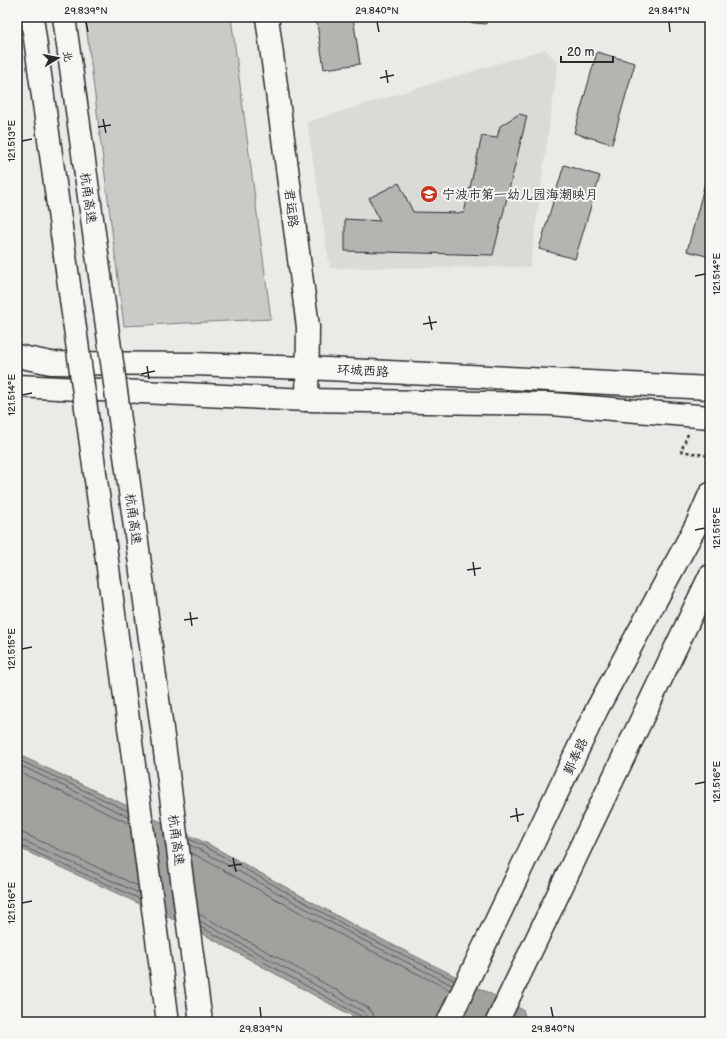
<svg xmlns="http://www.w3.org/2000/svg" width="727" height="1039" font-family="'Balsamiq Sans','LXGW WenKai TC',sans-serif">
  <style>
    .built { fill: #dadad6 }
    .green { fill: #cacac7; stroke: #7a7a79 }
    .water { fill: #a1a19e; stroke: #727270 }
    .lines { fill: none; stroke-linecap: round; stroke-linejoin: round }
    .shore { stroke: #5a5a59; stroke-width: 1 }
    .building { fill: #b4b4b1; stroke: #2b2b2b }
    .minor-casing { stroke: #2b2b2b; stroke-width: 25 }
    .major-casing { stroke: #2b2b2b; stroke-width: 25 }
    .path { stroke: #2b2b2b; stroke-width: 2.5; stroke-dasharray: 3 3; stroke-linecap: butt }
    .minor { stroke: #f6f6f2; stroke-width: 22 }
    .major { stroke: #f6f6f2; stroke-width: 22 }
    .highway-bridge-casing { stroke: #2b2b2b; stroke-width: 25; stroke-linecap: butt }
    .highway-bridge { stroke: #f6f6f2; stroke-width: 22 }
    .ticks { fill: none; stroke: #2b2b2b; stroke-width: 1.5 }
    .labels { text-anchor: middle; stroke-width: 4; stroke-linejoin: round; paint-order: stroke }
    .poi-label { font-size: 13px; fill: #2b2b2b; stroke: #f6f6f2; text-anchor: start }
    .street-label { font-size: 13px; fill: #2b2b2b; stroke: #f6f6f2 }
    .neatline { fill: none; stroke: #2b2b2b; stroke-width: 1.5 }
    .ticks-label { font-size: 10px; text-anchor: middle; fill: #2b2b2b }
  </style>
  <rect width="100%" height="100%" fill="#eaeae6"/>
  <filter id="ink" filterUnits="userSpaceOnUse"><feTurbulence type="fractalNoise" baseFrequency=".025" numOctaves="2"/><feDisplacementMap in="SourceGraphic" scale="8" xChannelSelector="R" yChannelSelector="G"/><feConvolveMatrix kernelMatrix="1 2 1 2 8 2 1 2 1" color-interpolation-filters="sRGB"/></filter>
  <g filter="url(#ink)">
    <path class="built" d="M545,49L558,62L530,267L330,268L307,122Z"/>
    <path class="green" d="M85,17H231L271,319L124,326Z"/>
    <path class="water" d="M17,754L208,844L361,929L523,1010L527,1022H363L196,930L17,847Z"/>
    <g class="lines">
      <g class="shore">
        <path d="M17,759L128,811"/>
        <path d="M17,764L129,817"/>
        <path d="M17,771L130,824"/>
        <path d="M17,833L25,834L138,886"/>
        <path d="M17,839L22,840L139,893"/>
        <path d="M189,839L206,847L359,933L454,980"/>
        <path d="M17,844L140,899"/>
        <path d="M190,845L204,852L357,937L452,985"/>
        <path d="M190,852L354,942L450,990"/>
        <path d="M199,914L367,1007L373,1014L375,1022"/>
        <path d="M200,921L364,1012L368,1017L369,1022"/>
        <path d="M201,927L362,1017L364,1022"/>
      </g>
    </g>
    <g class="building">
      <path d="M316,17H353L360,64L324,69Z"/>
      <path d="M453,17H487L486,24L453,21Z"/>
      <path d="M597,52L635,63L612,144L574,133Z"/>
      <path d="M519,114L527,116L493,255L345,251V219L380,221L369,198L399,183L413,212L464,213L482,136L497,138L500,126Z"/>
      <path d="M564,165L600,176L575,259L539,249Z"/>
      <path d="M708,172H710V257L687,251Z"/>
    </g>
    <g class="lines">
      <defs>
        <path id="minor" d="M267,17L308,327L307,400"/>
        <g id="major">
          <path d="M17,356L51,363L194,364L307,368L710,388"/>
          <path d="M17,386L307,400L552,404L710,417"/>
          <path d="M448,1022L597,709L697,524L710,494"/>
          <path d="M497,1022L710,576"/>
        </g>
      </defs>
      <use href="#minor" class="minor-casing"/>
      <use href="#major" class="major-casing"/>
      <path class="path" d="M688,434L681,451L710,456"/>
      <use href="#minor" class="minor"/>
      <use href="#major" class="major"/>
      <defs>
        <g id="highway-bridge">
          <path d="M32,17L104,538L168,1022"/>
          <path d="M64,17L138,549L201,1022"/>
        </g>
      </defs>
      <use href="#highway-bridge" class="highway-bridge-casing"/>
      <use href="#highway-bridge" class="highway-bridge"/>
    </g>
  </g>
  <path class="ticks" d="M86,22L88,32M377,22L379,32M669,22L670,32M386,70L388,83M380,78L394,75M103,119L106,133M98,127L111,125M22,141L32,139M695,276L705,274M429,316L432,330M423,324L437,322M147,366L149,379M141,374L155,371M22,395L32,393M695,530L705,528M473,562L475,576M467,570L481,568M190,612L192,626M184,620L198,618M22,649L32,647M695,784L705,782M516,808L518,822M510,817L524,814M233,858L236,872M228,866L242,864M22,903L32,901M260,1007L261,1017M551,1007L553,1017"/>
  <defs>
    <symbol id="school-disc" viewBox="-11 -11 22 22"><circle r="9.5" fill="#c8321e" stroke="#f6f6f2"/><path d="M0-5L7-2L0 1L-7-2ZM-4 1L0 2.5L4 1V4Q0 6-4 4Z" fill="#fff"/></symbol>
  </defs>
  <g fill-rule="evenodd">
    <use href="#school-disc" x="419" y="184" width="20" height="20"/>
  </g>
  <g class="labels">
    <g class="poi-label">
      <text x="442" y="199">宁波市第一幼儿园海潮映月</text>
    </g>
    <g class="street-label">
      <text transform="translate(89 198) rotate(82)" y="5">杭甬高速</text>
      <text transform="translate(292 208) rotate(83)" y="5">君运路</text>
      <text transform="translate(363 370) rotate(3)" y="5">环城西路</text>
      <text transform="translate(134 519) rotate(82)" y="5">杭甬高速</text>
      <text transform="translate(575 756) rotate(-65)" y="5">鄞奉路</text>
      <text transform="translate(177 840) rotate(82)" y="5">杭甬高速</text>
    </g>
  </g>
  <rect width="727" height="1039" fill="none" stroke="#f6f6f2" stroke-width="44"/>
  <g transform="translate(58 58) rotate(80)" stroke="#f6f6f2" stroke-width="3" paint-order="stroke">
  <path d="M0-3L7 15L0 10L-7 15Z" fill="#2b2b2b"/>
  <text y="-6" font-size="11" font-weight="bold" text-anchor="middle" fill="#2b2b2b">北</text>
  </g>
  <path d="M561 56v6h52v-6" fill="none" stroke="#2b2b2b" stroke-width="2"/>
  <text x="567" y="56" font-size="12" fill="#2b2b2b" stroke="#f6f6f2" stroke-width="3" paint-order="stroke">20 m</text>
  <rect x="22" y="22" width="683" height="995" class="neatline"/>
  <g class="ticks-label">
    <text x="86" y="14">29.839°N</text>
    <text x="377" y="14">29.840°N</text>
    <text x="669" y="14">29.841°N</text>
    <text transform="translate(11 141) rotate(-90)" y="4">121.513°E</text>
    <text transform="translate(716 274) rotate(-90)" y="4">121.514°E</text>
    <text transform="translate(11 395) rotate(-90)" y="4">121.514°E</text>
    <text transform="translate(716 528) rotate(-90)" y="4">121.515°E</text>
    <text transform="translate(11 649) rotate(-90)" y="4">121.515°E</text>
    <text transform="translate(716 782) rotate(-90)" y="4">121.516°E</text>
    <text transform="translate(11 903) rotate(-90)" y="4">121.516°E</text>
    <text x="261" y="1032">29.839°N</text>
    <text x="553" y="1032">29.840°N</text>
  </g>
</svg>
